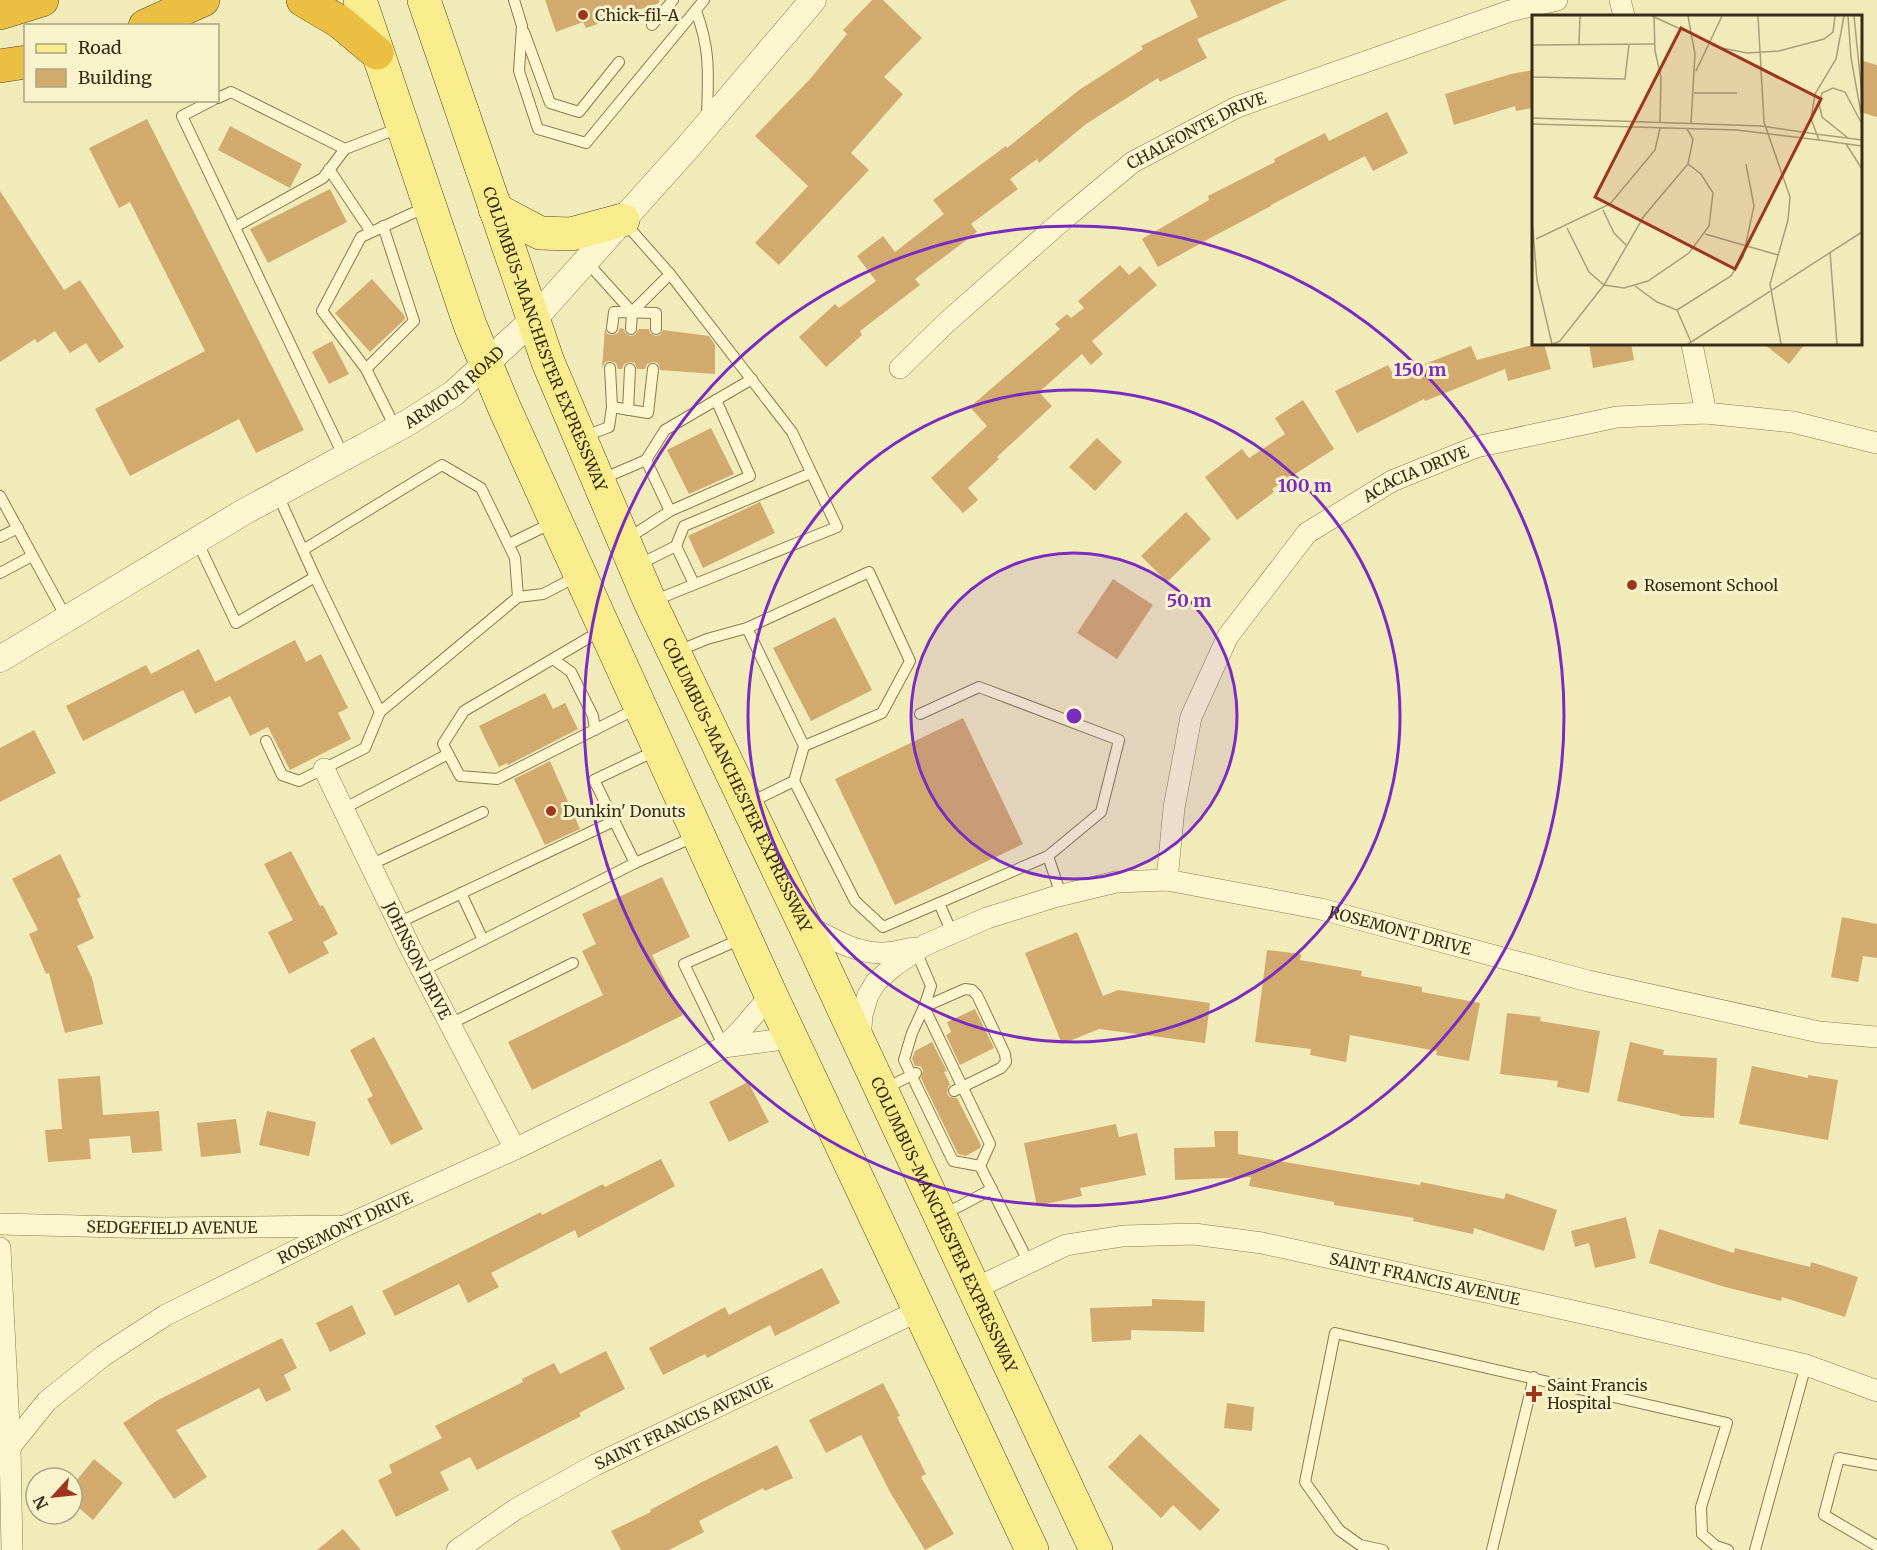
<svg xmlns="http://www.w3.org/2000/svg" width="1877" height="1550" font-family="Merriweather,serif">
  <style>
    .building { fill: #d3aa6d }
    .lines { fill: none; stroke-linecap: round; stroke-linejoin: round }
    .service-casing { stroke: #897a53; stroke-width: 12 }
    .minor-casing { stroke: #897a53; stroke-width: 22 }
    .tertiary-casing { stroke: #897a53; stroke-width: 27 }
    .primary-casing { stroke: #564628; stroke-width: 34 }
    .motorway-casing { stroke: #564628; stroke-width: 34 }
    .service { stroke: #fcf6ce; stroke-width: 10 }
    .minor { stroke: #fcf6ce; stroke-width: 21 }
    .tertiary { stroke: #fcf6ce; stroke-width: 26 }
    .primary { stroke: #f9ec8d; stroke-width: 33 }
    .motorway { stroke: #eabf42; stroke-width: 33 }
    .ring { fill: none; stroke: #7b2cbf; stroke-width: 3 }
    .poi-dot { fill: #9d351f; stroke: #f8f3ca; stroke-width: 2 }
    .labels { text-anchor: middle; stroke-width: 6; stroke-linejoin: round; paint-order: stroke }
    .poi-label { font-size: 16px; fill: #372d1a; stroke: #f8f3ca; text-anchor: start }
    .street-label { font-size: 16px; fill: #372d1a; stroke: #f8f3ca }
    .inset-road { fill: none; stroke: #a79f7a; stroke-width: 1.5 }
    .view { fill: #9d351f; fill-opacity: 0.15; stroke: #9d351f; stroke-width: 3 }
    .inset-edge { fill: none; stroke: #372d1a; stroke-width: 3 }
    .centre { fill: #7b2cbf; stroke: #f8f3ca; stroke-width: 3 }
    .ring-label { font-size: 18px; text-anchor: middle; font-weight: bold; fill: #7b2cbf; stroke: #f8f3ca; stroke-width: 6; stroke-linejoin: round; paint-order: stroke }
  </style>
  <rect width="100%" height="100%" fill="#f1ebba"/>
  <g class="building">
    <path d="M545,0H659V3L586,28L583,22L556,32Z"/>
    <path d="M872,0H883L922,38L884,77L903,94L851,153L869,170L779,265L755,243L808,186L755,136L810,79L847,34L843,30Z"/>
    <path d="M1190,0H1287L1197,39L1207,58L1160,82L1158,78L1086,124L1039,163L1037,159L1010,179L1018,189L971,224L977,232L915,279L920,285L860,331L862,335L826,367L799,337L835,304L839,308L876,281L857,256L883,236L895,252L944,214L933,200L1006,146L1007,148L1079,90L1143,49L1141,46L1198,17Z"/>
    <path d="M1860,60L1877,65V117L1860,112Z"/>
    <path d="M1533,70V108L1516,111L1515,106L1454,125L1445,94L1511,74Z"/>
    <path d="M1387,112L1408,153L1373,171L1365,156L1271,205V206L1214,236L1158,267L1142,239L1209,200L1208,196L1275,162L1274,159L1325,133L1329,141Z"/>
    <path d="M147,119L304,430L256,453L239,419L130,476L95,409L205,351L130,202L119,208L89,148Z"/>
    <path d="M230,126L302,164L290,188L218,150Z"/>
    <path d="M330,189L347,222L268,263L250,229Z"/>
    <path d="M0,191L64,290L80,280L124,347L99,363L86,343L70,353L55,331L37,343L35,339L0,362Z"/>
    <path d="M1120,265L1129,275L1140,266L1157,285L1092,341L1103,354L1091,365L1082,354L1039,392L1052,406L997,457L999,459L968,488L978,500L963,513L931,478L987,426L970,407L1060,329L1055,324L1067,314L1071,318L1084,308L1078,301Z"/>
    <path d="M372,279L404,315L405,319L370,352L335,313Z"/>
    <path d="M605,328L607,334L612,335L618,333L620,328L624,329L625,333L630,336L635,335L639,329H649L650,333L655,336L660,335L663,330L709,336L715,345V374L660,370L658,363L653,362L647,364L645,369H637L635,363L630,362L624,364L622,369H618L616,363L610,361L605,362L602,368Z"/>
    <path d="M332,341L349,374L329,384L312,352Z"/>
    <path d="M1536,344H1544L1551,369L1508,381L1505,369L1425,401L1424,399L1357,433L1335,391L1388,365L1394,376L1471,346L1477,360Z"/>
    <path d="M1589,344H1631L1634,360L1593,368Z"/>
    <path d="M1764,344H1805L1789,364Z"/>
    <path d="M1303,400L1334,449L1272,489L1274,492L1237,520L1205,477L1242,449L1249,458L1285,434L1275,418Z"/>
    <path d="M711,428L734,474L689,494L667,450Z"/>
    <path d="M1097,438L1122,462L1095,491L1069,467Z"/>
    <path d="M760,502L775,533L703,568L688,536Z"/>
    <path d="M1186,512L1211,539L1167,582L1141,556Z"/>
    <path d="M1113,579L1153,605L1117,659L1077,633Z"/>
    <path d="M835,617L872,690L811,721L773,648Z"/>
    <path d="M295,640L306,662L321,654L348,708L338,713L351,739L290,770L268,727L250,736L230,696L195,714L183,690L83,741L66,706L146,665L151,674L199,649L215,682Z"/>
    <path d="M545,693L553,709L565,703L578,729L508,765L507,763L499,767L479,726Z"/>
    <path d="M963,718L1023,844L895,905L835,779Z"/>
    <path d="M34,730L56,773L0,802V748Z"/>
    <path d="M550,761L580,829L545,845L514,779Z"/>
    <path d="M291,851L320,906L323,905L338,934L323,942L329,953L289,974L268,932L293,920L264,864Z"/>
    <path d="M60,854L81,897L77,899L94,938L77,946L92,978L103,1024L65,1033L49,973L46,974L29,934L38,930L12,879Z"/>
    <path d="M662,877L690,937L652,955L683,1015L532,1090L508,1042L603,995L582,951L596,944L582,914Z"/>
    <path d="M1842,917L1877,924V958L1863,956L1858,982L1831,977Z"/>
    <path d="M1077,932L1103,996L1118,990L1210,1003L1205,1043L1099,1029L1062,1044L1025,953Z"/>
    <path d="M1267,950L1301,954L1300,960L1362,971L1361,976L1422,987V992L1480,1003L1469,1061L1436,1055L1437,1051L1350,1035L1346,1062L1310,1055L1311,1049L1255,1042Z"/>
    <path d="M975,1009L994,1048L960,1065L946,1035L951,1032L947,1022Z"/>
    <path d="M1507,1013L1541,1017L1540,1021L1600,1031L1589,1093L1557,1087L1558,1081L1500,1074Z"/>
    <path d="M374,1037L423,1129L391,1145L367,1099L373,1096L350,1050Z"/>
    <path d="M932,1042L947,1071L944,1072L950,1084L948,1087L947,1094L950,1097L957,1098L981,1145L980,1148L966,1156L958,1154L921,1078L923,1070L920,1066H915L912,1059L915,1051Z"/>
    <path d="M1630,1042L1664,1050L1663,1055L1717,1058L1714,1118L1680,1116V1115L1617,1101Z"/>
    <path d="M1752,1066L1808,1078V1075L1838,1080L1828,1140L1739,1124Z"/>
    <path d="M100,1076L103,1115L159,1111L162,1151L132,1153L130,1136L89,1139L91,1159L48,1162L45,1130L62,1129L58,1079Z"/>
    <path d="M748,1082L769,1122L729,1142L709,1102Z"/>
    <path d="M267,1111L316,1122L309,1156L259,1145Z"/>
    <path d="M236,1119L241,1153L201,1157L197,1123Z"/>
    <path d="M1116,1124L1119,1137L1137,1133L1146,1175L1080,1188L1082,1196L1037,1206L1024,1143Z"/>
    <path d="M1214,1131H1238V1154L1420,1185L1421,1182L1504,1199L1506,1193L1557,1210L1544,1251L1474,1228L1473,1234L1413,1221L1414,1218L1334,1205V1202L1249,1186L1251,1177L1175,1180L1174,1148L1215,1147Z"/>
    <path d="M661,1159L675,1186L578,1238L575,1230L491,1273L499,1287L468,1303L459,1284L395,1316L382,1291L541,1212L542,1215L603,1184L605,1187Z"/>
    <path d="M1626,1217L1636,1258L1595,1268L1589,1243L1575,1247L1571,1231Z"/>
    <path d="M1659,1229L1734,1253L1735,1248L1810,1267L1811,1262L1858,1277L1845,1317L1782,1297L1781,1301L1725,1287L1649,1263Z"/>
    <path d="M822,1268L840,1303L775,1336L770,1325L707,1358L705,1354L663,1375L649,1348L725,1307L729,1315Z"/>
    <path d="M1152,1299L1205,1301L1204,1332L1131,1330V1340L1092,1342L1090,1308L1152,1306Z"/>
    <path d="M352,1305L366,1334L330,1352L316,1323Z"/>
    <path d="M282,1338L297,1368L284,1375L291,1390L266,1402L259,1388L176,1430L207,1477L174,1499L123,1423L158,1400Z"/>
    <path d="M606,1351L625,1389L579,1413L581,1416L477,1470L470,1457L440,1472L449,1490L396,1517L378,1480L392,1473L389,1465L442,1438L435,1426L523,1382L522,1379L554,1363L560,1374Z"/>
    <path d="M883,1383L900,1416L897,1417L926,1474L921,1477L954,1534L925,1550L890,1492L861,1435L826,1453L809,1420Z"/>
    <path d="M1227,1403L1254,1407L1252,1431L1224,1428Z"/>
    <path d="M1140,1434L1220,1510L1200,1531L1173,1505L1161,1518L1108,1467Z"/>
    <path d="M777,1445L793,1478L765,1491L763,1488L699,1521L704,1532L669,1550H621L611,1531L651,1512L650,1510L700,1483Z"/>
    <path d="M94,1459L123,1483L93,1520L72,1502V1486Z"/>
    <path d="M343,1529L361,1550H317Z"/>
  </g>
  <g class="lines">
    <defs>
      <g id="service">
        <path d="M514,0L522,26L519,71L538,129L586,143L704,0"/>
        <path d="M696,11C711,51 708,75 707,117"/>
        <path d="M652,25L673,0"/>
        <path d="M524,32L550,103L579,112L619,62"/>
        <path d="M218,98L231,92L345,149L399,128"/>
        <path d="M213,100L182,116L344,457"/>
        <path d="M329,169L371,232"/>
        <path d="M625,223L670,274L632,312L631,329"/>
        <path d="M383,226L414,321L366,369L322,311L361,237L426,207"/>
        <path d="M235,227L323,178L345,149"/>
        <path d="M586,261L632,312"/>
        <path d="M612,328L614,312L656,313V329"/>
        <path d="M366,369L396,429"/>
        <path d="M612,407L648,413L653,369"/>
        <path d="M628,410L630,369"/>
        <path d="M583,437L609,427L612,407L610,368"/>
        <path d="M602,479L646,460"/>
        <path d="M0,496L67,619"/>
        <path d="M670,511L750,476L716,400"/>
        <path d="M0,537L18,528"/>
        <path d="M627,539L670,511L646,460L665,430L752,379"/>
        <path d="M197,541L236,623L315,577L277,493"/>
        <path d="M509,544L552,523"/>
        <path d="M676,546L694,584"/>
        <path d="M303,550L442,465L481,488L515,558L518,597L380,712L315,577"/>
        <path d="M638,565L676,546L684,526L811,473"/>
        <path d="M0,573L32,556"/>
        <path d="M518,597L543,594L576,577"/>
        <path d="M653,601L837,527L792,432L670,274"/>
        <path d="M747,628L869,572L910,661L882,713L804,746"/>
        <path d="M602,630L464,711L443,744L460,776L497,779L636,709"/>
        <path d="M678,651L707,639L747,628L804,746L794,781L749,803"/>
        <path d="M553,659L571,672L593,716L595,730"/>
        <path d="M920,714L979,687L1119,740L1101,812L1048,856L939,903L952,933"/>
        <path d="M266,741L282,775L299,781L365,748L380,712"/>
        <path d="M794,781L855,901L883,927L939,903"/>
        <path d="M343,809L448,754"/>
        <path d="M1048,856L1061,895"/>
        <path d="M635,863L594,780L655,751"/>
        <path d="M370,865L483,812"/>
        <path d="M461,893L483,940"/>
        <path d="M398,923L614,821"/>
        <path d="M916,951L931,986L924,1007L990,1144L980,1166L1028,1261"/>
        <path d="M422,971L635,863L696,836"/>
        <path d="M450,1024L573,963"/>
        <path d="M724,1047L684,964L741,939"/>
        <path d="M884,1089L916,1073"/>
        <path d="M954,1091L1001,1068L1006,1062L1005,1054L977,995L972,990L965,989L924,1007L912,1033L904,1060L953,1161L980,1166"/>
        <path d="M943,1215L992,1189"/>
        <path d="M1877,1465L1839,1458L1824,1515L1877,1546"/>
        <path d="M1383,1550L1360,1545L1339,1530L1305,1482L1335,1333L1727,1423L1701,1507L1702,1534L1716,1546L1728,1550"/>
        <path d="M1492,1550L1534,1377"/>
        <path d="M1755,1550L1806,1365"/>
      </g>
      <g id="minor">
        <path d="M1620,0L1624,16"/>
        <path d="M1692,344L1706,413"/>
        <path id="s1" d="M900,368L947,322L1064,219L1133,162L1237,107L1510,11L1557,0"/>
        <path id="s2" d="M324,769L411,949L515,1149"/>
        <path id="s3" d="M1167,880L1174,808L1191,717L1228,636L1307,533L1392,481L1476,447L1617,417L1706,413L1793,422L1877,443"/>
        <path d="M804,924C830,937 855,954 884,953C894,953 903,950 913,948"/>
        <path id="s4" d="M860,1040L862,1015L868,995L876,982L894,966L925,945L987,918L1054,897L1116,882L1167,880L1321,909L1588,981L1819,1032L1877,1037"/>
        <path d="M724,1047L740,1031L771,995"/>
        <path id="s5" d="M0,1224L160,1228L339,1226"/>
        <path d="M0,1248L10,1447L12,1550"/>
        <path id="s6" d="M974,1289L1066,1245L1123,1236L1194,1234L1262,1243L1600,1317L1806,1365L1877,1391"/>
        <path id="s7" d="M0,1455L10,1447L47,1401L103,1356L166,1315L345,1226L515,1149L724,1047L791,1038"/>
        <path id="s8" d="M457,1550L516,1509L595,1465L918,1311"/>
      </g>
      <g id="tertiary">
        <path id="s9" d="M0,659L242,513L409,422L454,393L533,320L689,146L813,0"/>
      </g>
      <g id="primary">
        <path d="M360,0L470,325L504,407L771,995L1032,1550"/>
        <path id="s10" d="M424,0L548,362L650,602L804,924L1096,1550"/>
        <path d="M495,209L540,233L571,234L623,220"/>
      </g>
      <g id="motorway">
        <path d="M303,0L340,22L377,53"/>
        <path d="M0,13L42,0"/>
        <path d="M145,26L203,0"/>
        <path d="M0,66L26,62"/>
      </g>
    </defs>
    <use href="#service" class="service-casing"/>
    <use href="#minor" class="minor-casing"/>
    <use href="#tertiary" class="tertiary-casing"/>
    <use href="#primary" class="primary-casing"/>
    <use href="#motorway" class="motorway-casing"/>
    <use href="#service" class="service"/>
    <use href="#minor" class="minor"/>
    <use href="#tertiary" class="tertiary"/>
    <use href="#primary" class="primary"/>
    <use href="#motorway" class="motorway"/>
  </g>
  <circle cx="1074" cy="716" r="163" fill="#7b2cbf" fill-opacity=".12"/>
  <g class="ring">
    <circle cx="1074" cy="716" r="163"/>
    <circle cx="1074" cy="716" r="326"/>
    <circle cx="1074" cy="716" r="490"/>
  </g>
  <g class="poi-dot">
    <circle cx="583" cy="15" r="6"/>
    <circle cx="1632" cy="585" r="6"/>
    <circle cx="551" cy="811" r="6"/>
    <path d="M1531 1385h6v6h6v6h-6v6h-6v-6h-6v-6h6z"/>
  </g>
  <g class="labels">
    <g class="poi-label">
      <text x="595" y="21">Chick-fil-A</text>
      <text x="1644" y="591">Rosemont School</text>
      <text x="563" y="817">Dunkin' Donuts</text>
      <text x="1547" y="1391">Saint Francis<tspan x="1547" dy="18">Hospital</tspan></text>
    </g>
    <g class="street-label">
      <text dy="6" stroke="none"><textPath href="#s1" startOffset="382">CHALFONTE DRIVE</textPath></text>
      <text dy="6" stroke="none"><textPath href="#s10" startOffset="360">COLUMBUS-MANCHESTER EXPRESSWAY</textPath></text>
      <text dy="6" stroke="none"><textPath href="#s9" startOffset="530">ARMOUR ROAD</textPath></text>
      <text dy="6" stroke="none"><textPath href="#s3" startOffset="508">ACACIA DRIVE</textPath></text>
      <text dy="6" stroke="none"><textPath href="#s10" startOffset="846">COLUMBUS-MANCHESTER EXPRESSWAY</textPath></text>
      <text dy="6" stroke="none"><textPath href="#s4" startOffset="614">ROSEMONT DRIVE</textPath></text>
      <text dy="6" stroke="none"><textPath href="#s2" startOffset="213">JOHNSON DRIVE</textPath></text>
      <text dy="6" stroke="none"><textPath href="#s10" startOffset="1332">COLUMBUS-MANCHESTER EXPRESSWAY</textPath></text>
      <text dy="6" stroke="none"><textPath href="#s5" startOffset="172">SEDGEFIELD AVENUE</textPath></text>
      <text dy="6" stroke="none"><textPath href="#s7" startOffset="418">ROSEMONT DRIVE</textPath></text>
      <text dy="6" stroke="none"><textPath href="#s6" startOffset="466">SAINT FRANCIS AVENUE</textPath></text>
      <text dy="6" stroke="none"><textPath href="#s8" startOffset="260">SAINT FRANCIS AVENUE</textPath></text>
    </g>
  </g>
  <g transform="translate(1532 15)">
    <rect width="330" height="330" fill="#f1ebba"/>
    <path class="inset-road" d="M120,1L190,33L215,38L247,36L292,24L301,17L303,1M122,1L123,36L129,62L128,107M156,1L163,39L159,108M226,1L232,107L258,182L256,205L238,269L249,329M312,1L304,44L283,79L279,104L287,125L330,131M316,1L319,43L329,98M322,1L330,80M47,29L48,1M0,30L122,29M164,56L190,1M0,62L93,64L97,29M162,78H205M0,103L229,111L284,119M0,109L205,115L287,125M284,119L330,125M316,123L290,102L287,88L290,78L301,73L313,77L330,109M314,129L330,154M71,195L82,218L95,231M0,203L5,265L20,329M35,213L57,257L72,270L92,273L116,266L157,238L177,211L181,178L169,159L156,149M173,219L246,240M4,224L78,189L123,135L128,113M298,237L305,329M103,271L125,287L145,295L159,327M145,295L199,261L211,242L222,191L214,149M21,329L28,326L72,270L112,201L156,149L161,124L155,114M156,329L330,217"/>
    <path class="view" d="M149,13L289,84L203,254L63,182Z"/>
    <rect width="330" height="330" class="inset-edge"/>
  </g>
  <circle cx="1074" cy="716" r="9" class="centre"/>
  <g class="ring-label">
    <text x="1420" y="376">150 m</text>
    <text x="1305" y="492">100 m</text>
    <text x="1189" y="607">50 m</text>
  </g>
  <rect x="24" y="24" width="195" height="78" fill="#f8f3ca" stroke="#aba484" stroke-width="1.5"/>
  <rect x="36" y="44" width="30" height="9" fill="#f9ec8d" stroke="#aba484" stroke-width="1.5"/>
  <text x="78" y="54" font-size="18" fill="#372d1a">Road</text>
  <rect x="36" y="69" width="30" height="18" fill="#d3aa6d" stroke="#aba484" stroke-width="1.5"/>
  <text x="78" y="84" font-size="18" fill="#372d1a">Building</text>
  <g transform="translate(54 1496) rotate(243)"><circle r="28" fill="#f8f3ca" stroke="#aba484" stroke-width="1.5"/>
  <path d="M0-4.5L10 22L0 15L-10 22Z" fill="#9d351f"/>
  <text y="-9" font-size="16" font-weight="bold" text-anchor="middle" fill="#372d1a">N</text>
  </g>
</svg>
